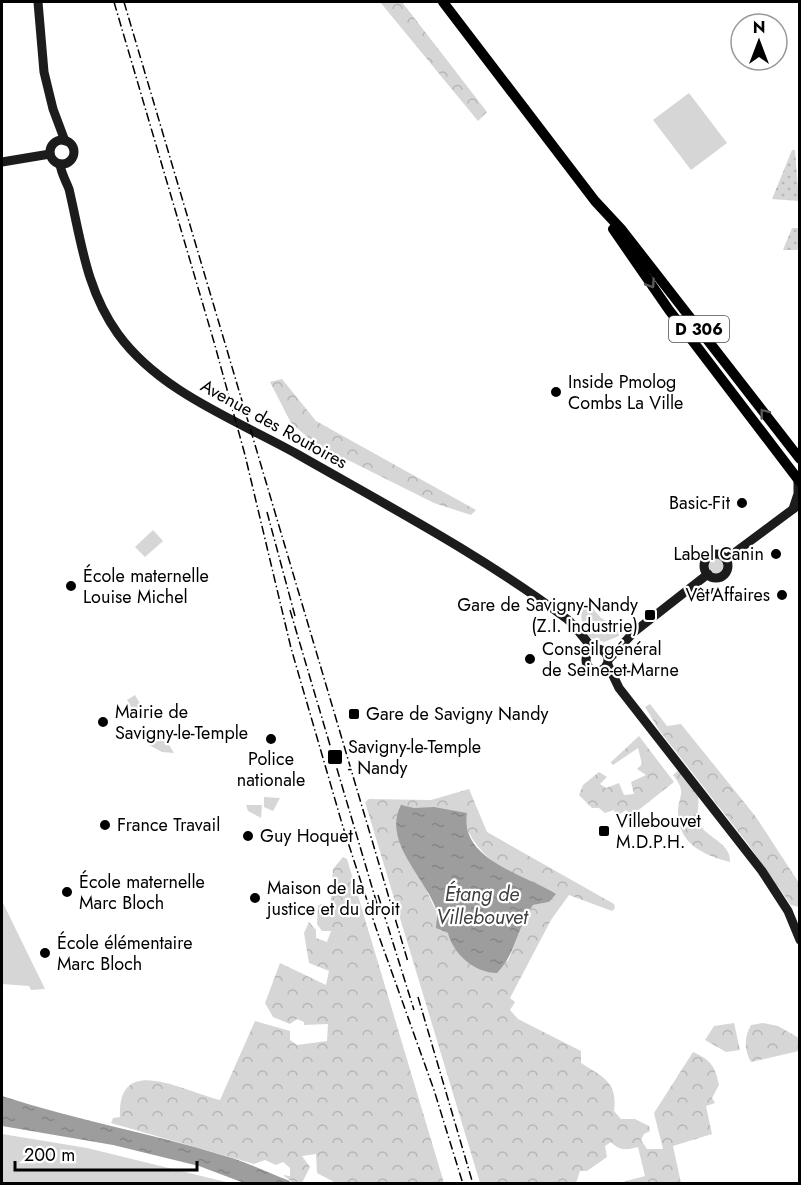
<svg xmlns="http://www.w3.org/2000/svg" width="801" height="1185" font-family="Jost,sans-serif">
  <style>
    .green { fill: #d6d6d6 }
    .forest { fill: url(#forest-crowns); fill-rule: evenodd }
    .garden { fill: url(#garden-dots) }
    .water { fill: url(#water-ripples) }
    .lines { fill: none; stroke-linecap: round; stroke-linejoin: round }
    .secondary { stroke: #1c1c1c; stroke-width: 9 }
    .primary { stroke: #000; stroke-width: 10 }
    .rail { stroke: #000; stroke-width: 1.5; stroke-dasharray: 9 3 1.5 3; stroke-linecap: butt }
    .oneway { stroke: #595959 }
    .poi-dot { fill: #000; stroke: #fff; stroke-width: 2 }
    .labels { text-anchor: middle; stroke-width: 4.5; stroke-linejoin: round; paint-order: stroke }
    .shield { fill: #fff; stroke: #4c4c4c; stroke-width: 1.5 }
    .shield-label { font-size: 16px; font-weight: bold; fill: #000 }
    .poi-label { font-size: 18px; fill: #000; stroke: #fff; text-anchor: start }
    .street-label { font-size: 18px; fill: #000; stroke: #fff }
    .water-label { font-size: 20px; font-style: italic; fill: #3e3e3e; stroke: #fff }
  </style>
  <defs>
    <pattern id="forest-crowns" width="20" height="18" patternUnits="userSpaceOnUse" patternTransform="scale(1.5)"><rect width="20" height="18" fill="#d6d6d6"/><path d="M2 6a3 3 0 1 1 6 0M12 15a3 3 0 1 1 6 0" fill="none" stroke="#b6b6b6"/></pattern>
    <pattern id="garden-dots" width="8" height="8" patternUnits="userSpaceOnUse" patternTransform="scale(1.5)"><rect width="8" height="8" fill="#d6d6d6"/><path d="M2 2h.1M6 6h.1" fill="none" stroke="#b6b6b6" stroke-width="1.8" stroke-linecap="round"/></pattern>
    <pattern id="water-ripples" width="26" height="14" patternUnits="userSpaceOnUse" patternTransform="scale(1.5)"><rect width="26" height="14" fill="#9d9d9d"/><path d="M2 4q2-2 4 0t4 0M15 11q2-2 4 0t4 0" fill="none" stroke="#858585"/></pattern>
  </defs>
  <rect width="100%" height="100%" fill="#fff"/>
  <g class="green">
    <path d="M689,93L727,143L691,170L653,120Z"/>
    <path d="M153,530L163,541L145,557L135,547Z"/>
    <circle cx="717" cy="565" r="9"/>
    <path d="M588,603L601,618L617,628L619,636L604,642L588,637C583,622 576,616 588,603Z"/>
    <path d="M135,695L149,719H138L127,700Z"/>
    <path d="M157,730H160L174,753L162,752L149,745Z"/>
    <path d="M264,797L280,798L273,811L264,807Z"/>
    <path d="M246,805H262L261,818L248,811Z"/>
    <path d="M2,901L45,989L31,990L29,986L2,984Z"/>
    <path d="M2,1134L87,1148L230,1183H2Z"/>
  </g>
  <g class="forest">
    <path d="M380,2H402L487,112L478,121Z"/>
    <path d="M282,379L316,421L476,510L471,515L434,503L350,461L316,448L311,440L291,423L270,382Z"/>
    <path d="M650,704L667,726L681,724L756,817L799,883V907L791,905L748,844L659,730L645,707Z"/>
    <path d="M639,736L674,782L631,816L626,810L619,815L621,821L617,823L614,810L605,813L599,808H592L579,795L583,785L599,772L607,777L600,784L606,788L619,783L624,795L634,794L631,782L646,775L637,769L642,764L638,748L613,765L611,762Z"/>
    <path d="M679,770C685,777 693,785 697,793C702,805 692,816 704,830C714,840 731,846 730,862C706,856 679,845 678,814C678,794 688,794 673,775Z"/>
    <path d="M469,789L487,832L614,904L615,908L612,911L569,895L551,920L510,998L515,1002L510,1010L518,1019L581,1051V1063C603,1077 618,1082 614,1111L621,1119H635L649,1126L650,1131L644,1134L641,1140L647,1149H663L654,1113L693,1052C711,1060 715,1066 719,1085L712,1098L715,1103L706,1106L712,1134L673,1146L681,1183H619L645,1176L638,1147C627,1150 619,1151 611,1142L605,1146L607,1157L587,1171H580L576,1183H480L365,802L369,799L431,800ZM401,805L465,824C479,861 518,879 549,902L533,905L525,917L508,961L437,928L436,911L428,894Z"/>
    <path d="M343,857L347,859L444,1183H336L317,1173L316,1154L302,1156L310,1167L302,1183H291V1181L283,1175L290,1176V1168L283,1162L276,1165L265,1160L254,1164L111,1123L113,1118L120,1117C117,1052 183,1091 220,1100L255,1021L290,1031V1040L297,1045L327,1041L328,1024L304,1025V1022L297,1019L290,1024L273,1017L265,1003L280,963L326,985L329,971L309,963L304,933L309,922L316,930V938L327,942L331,931H322L317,924L318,906L321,904L330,911L333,869Z"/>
    <path d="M734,1023L740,1050L726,1052L705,1040L714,1026Z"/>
    <path d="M763,1023L778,1026L799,1038V1051L751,1062C744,1050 744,1037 751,1025Z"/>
  </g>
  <g class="garden">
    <path d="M792,150H795L799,201L772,199Z"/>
    <path d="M792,228H799V250H783Z"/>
  </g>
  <g class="water">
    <path d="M401,805L414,808L434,807L467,813C459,860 526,875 556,894L549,902L533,905C517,927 516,954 497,973C475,973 453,954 448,933L436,928C436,922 438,915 436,909C424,876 382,841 401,805Z"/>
    <path d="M2,1096C75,1120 151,1133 225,1156C247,1162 268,1173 290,1181L289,1183H244L199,1166L113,1145L2,1126Z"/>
  </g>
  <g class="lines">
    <g class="secondary">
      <path d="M38,2L44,72L53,109L65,141"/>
      <circle cx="62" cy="152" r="12"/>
      <path d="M2,162L50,154"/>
      <path d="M60,164C61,173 66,181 69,189C81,240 86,290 118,334C160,392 236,420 297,454C388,506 483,556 567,619C577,627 584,640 594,649"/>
      <path d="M793,509L798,494V480"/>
      <circle cx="716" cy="566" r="12"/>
      <path d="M726,559L800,504"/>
      <circle cx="597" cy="660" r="11"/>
      <path d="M609,659L634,632L708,574"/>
      <path d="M608,665L619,688L762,871L788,911L800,940"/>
    </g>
    <g class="primary">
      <path d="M443,2L595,201L622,230L800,459"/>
      <path d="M613,229L669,310L800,482"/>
    </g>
    <g class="rail">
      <path d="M114,2L214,342L245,455L291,648L343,827L376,928L434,1090L463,1184"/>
      <path d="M124,2L408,962"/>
      <path d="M267,512L295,616"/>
      <path d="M290,610L377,904"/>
      <path d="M378,895L414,1010"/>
      <path d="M418,997L473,1184"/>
    </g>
  </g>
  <defs><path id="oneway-chevron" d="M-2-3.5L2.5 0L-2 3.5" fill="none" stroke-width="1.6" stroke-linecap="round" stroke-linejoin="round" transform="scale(1.5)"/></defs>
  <g class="oneway">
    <use href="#oneway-chevron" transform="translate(651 284) rotate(56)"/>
    <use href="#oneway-chevron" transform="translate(764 413) rotate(-128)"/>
  </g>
  <g class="poi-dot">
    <circle cx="556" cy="392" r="6"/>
    <circle cx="742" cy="503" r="6"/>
    <circle cx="776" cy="554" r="6"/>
    <circle cx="71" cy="586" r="6"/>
    <circle cx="782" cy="595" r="6"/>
    <rect x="644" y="609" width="12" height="12" rx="3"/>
    <circle cx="530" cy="659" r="6"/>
    <rect x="348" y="708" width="12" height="12" rx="3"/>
    <circle cx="103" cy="722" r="6"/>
    <circle cx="271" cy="739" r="6"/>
    <rect x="327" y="749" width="16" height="16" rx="3"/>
    <circle cx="105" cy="825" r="6"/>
    <rect x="598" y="825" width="12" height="12" rx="3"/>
    <circle cx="248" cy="836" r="6"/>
    <circle cx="67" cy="892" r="6"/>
    <circle cx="255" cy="898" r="6"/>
    <circle cx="45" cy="953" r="6"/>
  </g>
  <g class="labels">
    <rect class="shield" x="669" y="316" width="60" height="26" rx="4.5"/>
    <g class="shield-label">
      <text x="699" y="335">D 306</text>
    </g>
    <g class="poi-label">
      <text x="568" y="388">Inside Pmolog<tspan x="568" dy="21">Combs La Ville</tspan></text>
      <text x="730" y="509" text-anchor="end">Basic-Fit</text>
      <text x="764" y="560" text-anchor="end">Label Canin</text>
      <text x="83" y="582">École maternelle<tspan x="83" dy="21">Louise Michel</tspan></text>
      <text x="770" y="601" text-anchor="end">Vêt'Affaires</text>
      <text x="638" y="611" text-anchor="end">Gare de Savigny-Nandy<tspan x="638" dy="21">(Z.I. Industrie)</tspan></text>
      <text x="542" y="655">Conseil général<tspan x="542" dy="21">de Seine-et-Marne</tspan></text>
      <text x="115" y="718">Mairie de<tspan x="115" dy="21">Savigny-le-Temple</tspan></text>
      <text x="366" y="720">Gare de Savigny Nandy</text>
      <text x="348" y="753">Savigny-le-Temple<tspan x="348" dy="21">- Nandy</tspan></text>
      <text x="271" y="765" text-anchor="middle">Police<tspan x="271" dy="21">nationale</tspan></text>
      <text x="616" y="827">Villebouvet<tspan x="616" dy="21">M.D.P.H.</tspan></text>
      <text x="117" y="831">France Travail</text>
      <text x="260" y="842">Guy Hoquet</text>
      <text x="79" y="888">École maternelle<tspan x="79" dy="21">Marc Bloch</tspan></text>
      <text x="267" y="894">Maison de la<tspan x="267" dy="21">justice et du droit</tspan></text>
      <text x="57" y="949">École élémentaire<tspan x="57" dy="21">Marc Bloch</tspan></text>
    </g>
    <g class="street-label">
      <text transform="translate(274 424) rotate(29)" y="6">Avenue des Routoires</text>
    </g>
    <g class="water-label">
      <text x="482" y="901">Étang de<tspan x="482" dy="23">Villebouvet</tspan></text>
    </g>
  </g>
  <rect width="801" height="1185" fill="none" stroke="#000000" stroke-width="6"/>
  <g transform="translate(759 42)"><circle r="28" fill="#ffffff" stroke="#999999" stroke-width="1.5"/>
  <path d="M0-4.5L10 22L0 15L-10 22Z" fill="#000000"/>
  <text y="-9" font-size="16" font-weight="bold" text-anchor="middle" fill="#000000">N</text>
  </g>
  <path d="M15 1161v9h182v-9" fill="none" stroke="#000000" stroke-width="3"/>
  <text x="24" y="1161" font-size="18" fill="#000000" stroke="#ffffff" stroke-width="4.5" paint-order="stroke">200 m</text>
</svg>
